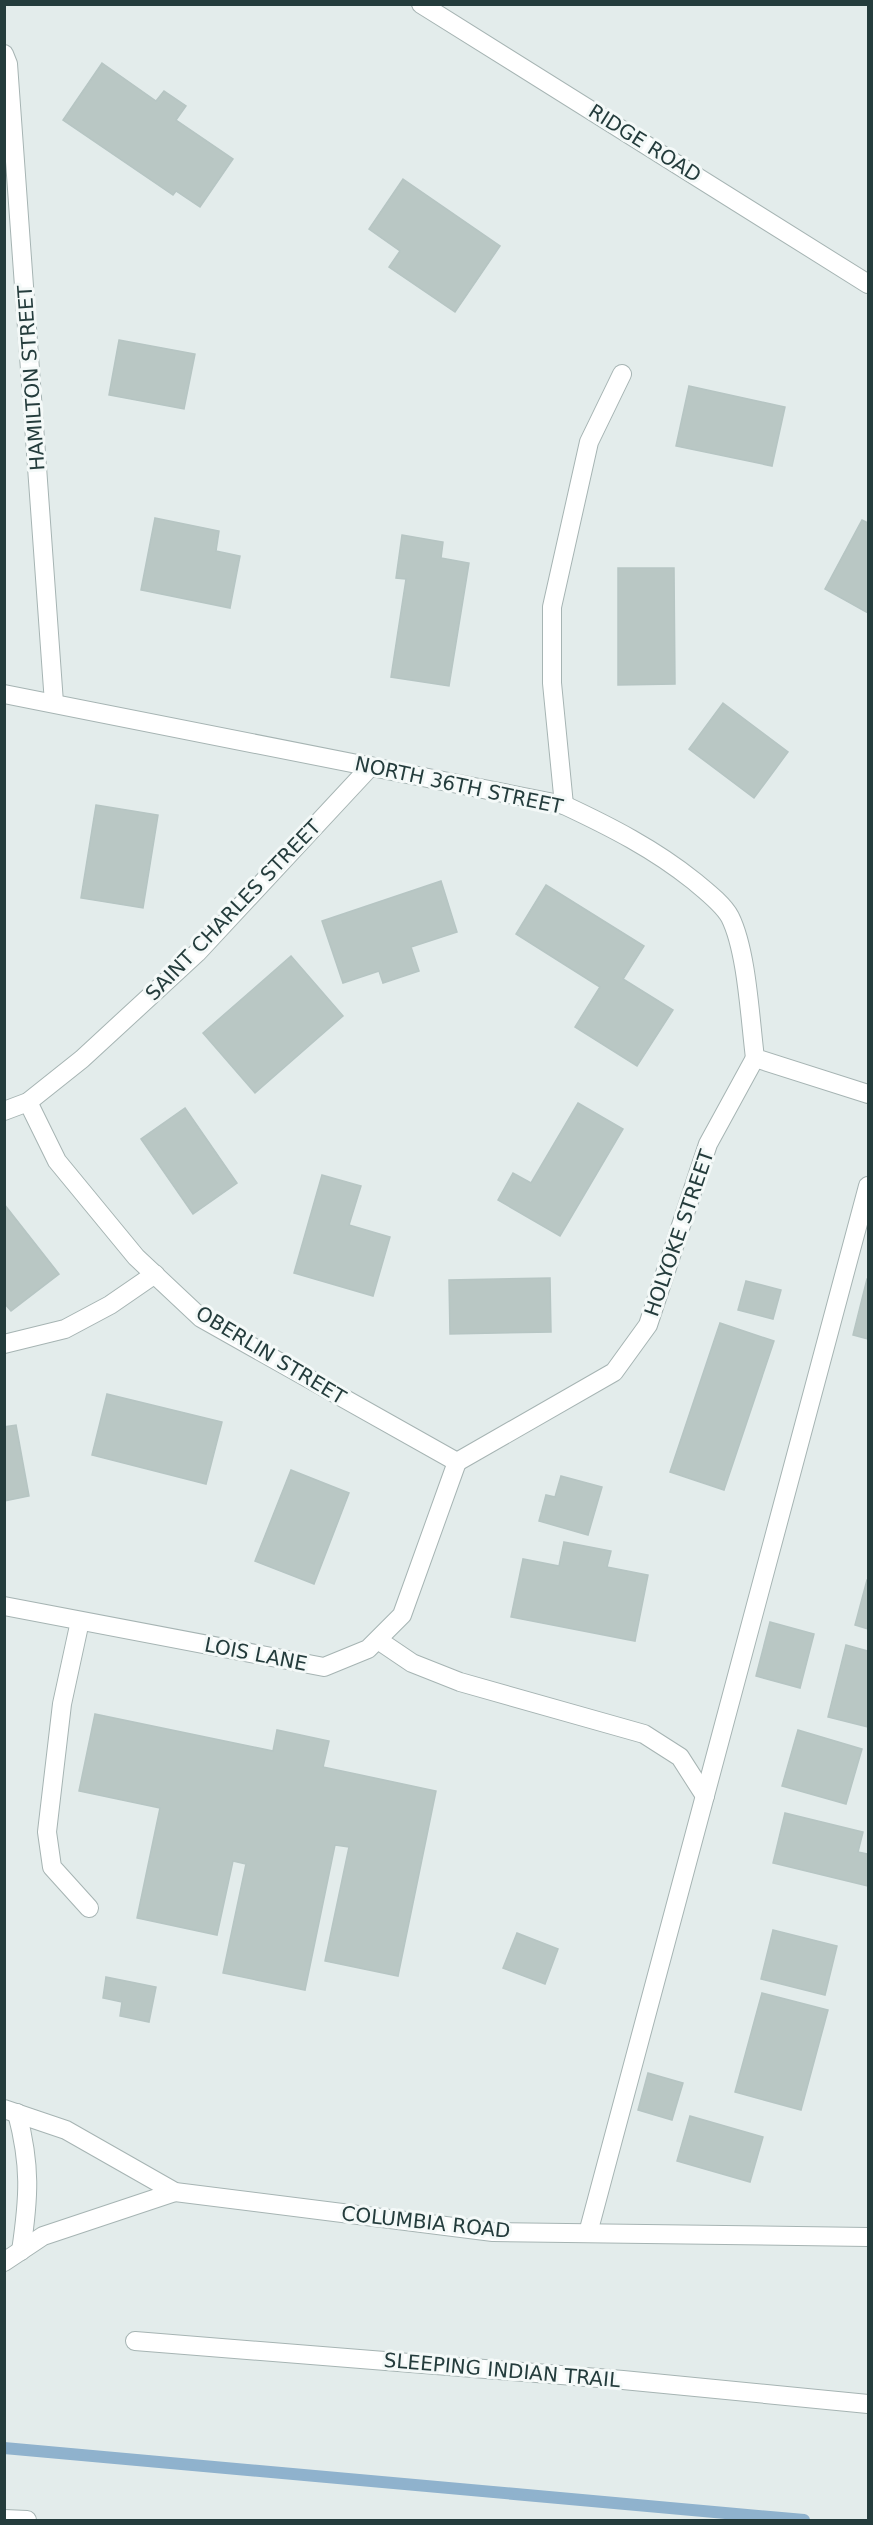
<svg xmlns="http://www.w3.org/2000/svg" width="873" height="2525" font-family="'DejaVu Sans',sans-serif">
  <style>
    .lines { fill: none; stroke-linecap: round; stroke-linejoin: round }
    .stream { stroke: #8fb2cd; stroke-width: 12 }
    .building { fill: #b9c7c4; stroke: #b6c5c3; stroke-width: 1.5 }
    .lane-casing { stroke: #a6b4b3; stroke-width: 20 }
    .street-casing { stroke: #a6b4b3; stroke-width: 20 }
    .lane { stroke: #fff; stroke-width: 18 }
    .street { stroke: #fff; stroke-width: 18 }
    .labels { text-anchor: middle; stroke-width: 6; stroke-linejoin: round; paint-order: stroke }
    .street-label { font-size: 20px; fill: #243c3c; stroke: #f4f9f8 }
  </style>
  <rect width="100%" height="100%" fill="#e3eceb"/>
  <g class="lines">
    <path class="stream" d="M4,2448L804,2520"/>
  </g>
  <g class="building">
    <path d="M102,63L156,101L164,91L186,106L176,120L233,159L200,207L176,191L173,195L63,120Z"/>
    <path d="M403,179L500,246L455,312L389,267L400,251L369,229Z"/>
    <path d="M119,340L195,354L184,409L109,395Z"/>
    <path d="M689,386L785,407L772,466L676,446Z"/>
    <path d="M155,518L219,531L216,551L240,556L230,608L141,590Z"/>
    <path d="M862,520L868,523V613L825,589Z"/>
    <path d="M402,535L443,542L441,558L469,563L449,686L391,677L406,579L396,578Z"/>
    <path d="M618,568H674L675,684L618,685Z"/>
    <path d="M723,703L788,752L754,798L689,749Z"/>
    <path d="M96,805L158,815L143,908L81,898Z"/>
    <path d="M441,881L457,932L411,947L419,971L383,983L379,971L343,983L322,921Z"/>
    <path d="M546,885L644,946L623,979L673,1010L637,1066L575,1027L600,987L516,934Z"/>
    <path d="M291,956L343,1016L255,1093L203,1033Z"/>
    <path d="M578,1103L623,1129L560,1236L498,1200L513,1173L531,1183Z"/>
    <path d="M185,1108L237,1183L193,1214L141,1139Z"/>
    <path d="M322,1175L361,1186L349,1225L390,1237L373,1296L294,1273Z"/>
    <path d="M4,1204L59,1274L11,1311L4,1303Z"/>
    <path d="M550,1278L551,1332L450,1334L449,1280Z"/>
    <path d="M867,1279H868V1339L853,1335Z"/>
    <path d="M746,1281L781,1290L773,1319L738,1310Z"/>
    <path d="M720,1323L774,1341L724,1490L670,1472Z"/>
    <path d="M107,1394L222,1422L206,1484L92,1455Z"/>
    <path d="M16,1425L29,1496L4,1501V1427Z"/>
    <path d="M291,1470L349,1493L314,1584L255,1561Z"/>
    <path d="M561,1476L602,1487L588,1535L539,1521L546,1495L555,1497Z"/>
    <path d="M564,1542L611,1551L607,1567L648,1575L635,1641L511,1617L523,1559L559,1566Z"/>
    <path d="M867,1580H868V1629L855,1625Z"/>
    <path d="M770,1622L814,1634L800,1688L756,1676Z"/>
    <path d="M846,1645L868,1651V1727L828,1717Z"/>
    <path d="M95,1714L273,1751L277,1730L329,1741L323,1767L436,1791L398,1976L325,1961L349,1847L335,1845L305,1990L223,1973L246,1864L233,1861L217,1935L137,1918L160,1808L79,1791Z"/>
    <path d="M798,1730L862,1749L846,1804L782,1786Z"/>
    <path d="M785,1813L863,1832L858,1852L868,1854V1886L773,1863Z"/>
    <path d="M773,1930L837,1946L825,1995L761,1979Z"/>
    <path d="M517,1933L558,1949L545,1984L503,1968Z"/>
    <path d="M106,1977L156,1987L149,2022L120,2016L122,2002L103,1998Z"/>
    <path d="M762,1993L828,2010L801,2110L735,2092Z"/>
    <path d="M648,2073L683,2083L672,2120L638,2110Z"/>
    <path d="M690,2116L763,2137L750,2182L677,2161Z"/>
  </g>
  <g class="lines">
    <defs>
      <g id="lane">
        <path d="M4,1344L65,1329L110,1305L155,1274"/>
        <path d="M80,1621L62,1704L47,1832L52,1867L89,1908"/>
        <path d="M378,1640L412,1663L460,1682L644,1734L680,1757L705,1796"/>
        <path d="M588,2233L868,1186"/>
      </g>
      <g id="street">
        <path d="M421,4L868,284"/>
        <path d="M4,54L8,64L54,703"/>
        <path d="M4,694L564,805C611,827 654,849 694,881C706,891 723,904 730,917C747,951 750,1019 755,1058L868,1094"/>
        <path d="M564,805L552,683V607L589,442L622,374"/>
        <path d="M28,1102L57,1161L136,1257L201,1318L457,1462"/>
        <path d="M4,1111L28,1102L82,1059L197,953L371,766"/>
        <path d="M457,1462L614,1372L648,1325L708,1144L755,1058"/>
        <path d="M4,1606L324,1667L368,1649L402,1615L457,1462"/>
        <path d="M4,2109L66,2130L175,2192L493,2232L868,2237"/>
        <path d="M17,2113C31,2166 29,2197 21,2251"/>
        <path d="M4,2262L43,2236L175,2192"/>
        <path d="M135,2341L623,2380L868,2404"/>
        <path d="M4,2519L27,2520"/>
      </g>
    </defs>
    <use href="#lane" class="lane-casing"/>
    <use href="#street" class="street-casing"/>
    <use href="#lane" class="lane"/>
    <use href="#street" class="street"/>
  </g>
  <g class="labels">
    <g class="street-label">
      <text transform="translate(645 143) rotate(32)" y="7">RIDGE ROAD</text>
      <text transform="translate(31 378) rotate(-94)" y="7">HAMILTON STREET</text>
      <text transform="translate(459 785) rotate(12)" y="7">NORTH 36TH STREET</text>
      <text transform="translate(233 910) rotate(-46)" y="7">SAINT CHARLES STREET</text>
      <text transform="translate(679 1233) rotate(-71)" y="7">HOLYOKE STREET</text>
      <text transform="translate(271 1355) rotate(31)" y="7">OBERLIN STREET</text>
      <text transform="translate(256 1654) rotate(11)" y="7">LOIS LANE</text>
      <text transform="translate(426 2222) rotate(6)" y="7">COLUMBIA ROAD</text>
      <text transform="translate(502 2370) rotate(5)" y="7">SLEEPING INDIAN TRAIL</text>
    </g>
  </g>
  <rect width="873" height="2525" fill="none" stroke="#243c3c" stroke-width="12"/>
</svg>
